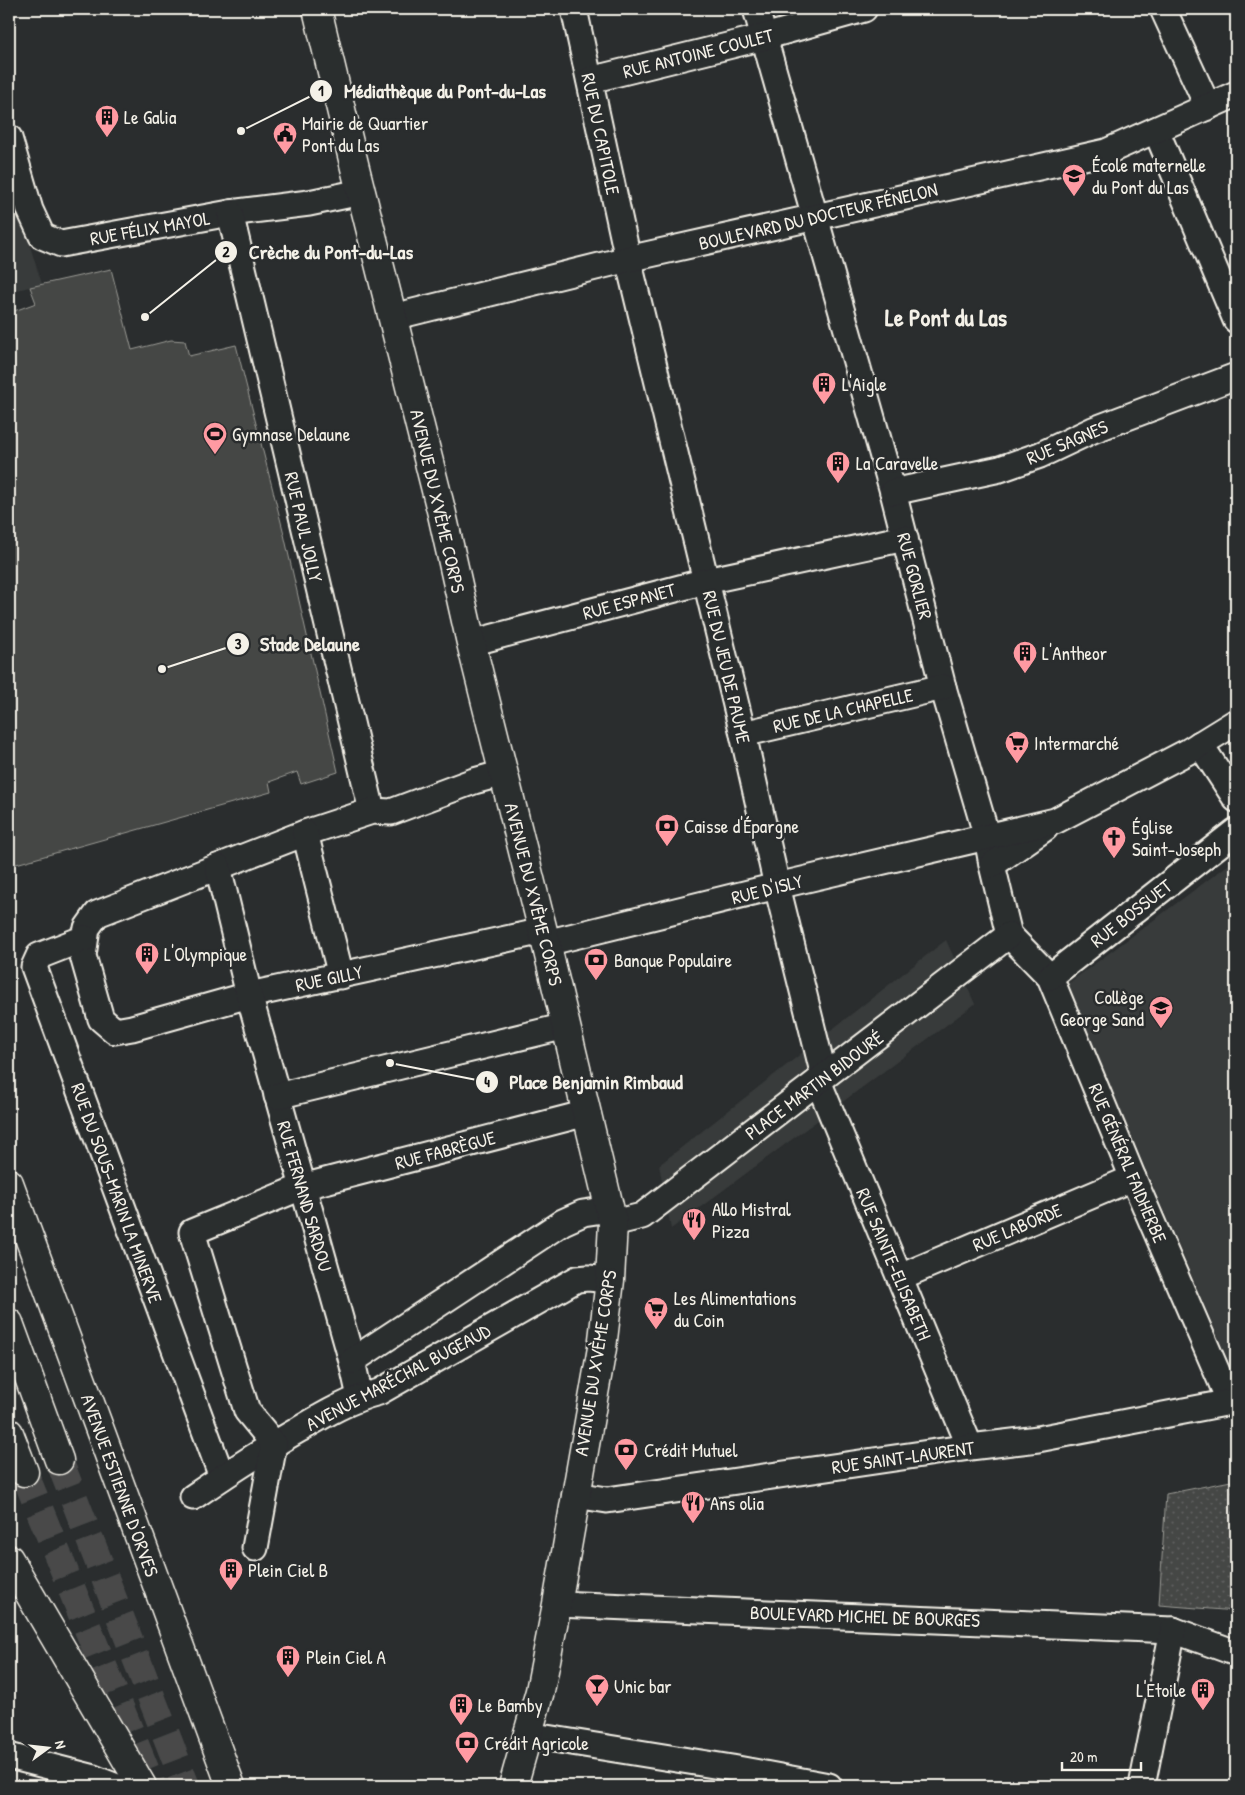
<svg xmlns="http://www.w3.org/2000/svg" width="1245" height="1795" font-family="'Patrick Hand',sans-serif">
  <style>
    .built { fill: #373a3a }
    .park { fill: url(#park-dots); stroke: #9c9c96 }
    .pitch { fill: #444645; stroke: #9c9c96 }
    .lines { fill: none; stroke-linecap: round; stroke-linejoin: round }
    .highway-tunnel { stroke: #484a4a; stroke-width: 28; stroke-dasharray: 28 14; stroke-linecap: butt }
    .minor-casing { stroke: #f4f1e8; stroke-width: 29 }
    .major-casing { stroke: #f4f1e8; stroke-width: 31 }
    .highway-casing { stroke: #f4f1e8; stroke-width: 31 }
    .minor { stroke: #2a2d2e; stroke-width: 25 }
    .major { stroke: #2a2d2e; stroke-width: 28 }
    .highway { stroke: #2a2d2e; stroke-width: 28 }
    .labels { text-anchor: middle; stroke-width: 5; stroke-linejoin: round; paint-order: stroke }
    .street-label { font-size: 19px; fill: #f4f1e8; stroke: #2a2d2e }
    .poi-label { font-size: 19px; fill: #f4f1e8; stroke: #2a2d2e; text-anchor: start }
    .district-label { font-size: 24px; font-weight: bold; fill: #f4f1e8; stroke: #2a2d2e }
    .leader { fill: none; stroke: #f4f1e8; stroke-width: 2 }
    .callout-dot { fill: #f4f1e8; stroke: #2a2d2e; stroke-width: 2 }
    .mark-label { font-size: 15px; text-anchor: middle; font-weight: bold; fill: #111 }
    .callout-label { font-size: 20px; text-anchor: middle; font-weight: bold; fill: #f4f1e8; stroke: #2a2d2e; stroke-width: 5; stroke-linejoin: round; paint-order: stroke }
  </style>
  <defs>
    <pattern id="park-dots" width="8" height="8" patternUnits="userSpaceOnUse" patternTransform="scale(1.25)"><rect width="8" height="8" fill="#444645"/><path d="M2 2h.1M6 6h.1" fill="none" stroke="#606160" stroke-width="1.8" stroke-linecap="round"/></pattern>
  </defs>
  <rect width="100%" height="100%" fill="#2a2d2e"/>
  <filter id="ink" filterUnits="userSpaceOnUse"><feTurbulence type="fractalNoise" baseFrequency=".02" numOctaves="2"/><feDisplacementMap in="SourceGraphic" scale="10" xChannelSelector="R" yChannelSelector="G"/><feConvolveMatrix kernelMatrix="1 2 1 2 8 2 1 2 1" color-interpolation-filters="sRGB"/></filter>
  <g filter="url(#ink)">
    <g class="built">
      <path d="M9,180L42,284L9,292Z"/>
      <path d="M1236,859V1378L1066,985Z"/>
      <path d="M946,940L975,1004L671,1229L659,1165Z"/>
    </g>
    <path class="park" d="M1236,1480V1611L1159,1605L1166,1494Z"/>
    <path class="pitch" d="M111,269L132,350L171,340L185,341L189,356L236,345L283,530L338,772L301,784L297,772L269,782L271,792L9,866V313L36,303L30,287Z"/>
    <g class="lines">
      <g class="highway-tunnel">
        <path d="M59,1460L186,1786"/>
        <path d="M24,1472L152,1786"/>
      </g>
      <defs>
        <g id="minor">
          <path d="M574,9L628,259L743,734L777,886L824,1076"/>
          <path d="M756,9L893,492L943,687L987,837L992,865L1009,935"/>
          <path d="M1163,9L1208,107"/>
          <path d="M590,80L764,37L864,9"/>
          <path d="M1156,130L1236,320"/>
          <path d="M9,138L30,210L42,236L61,244L230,213L309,203L361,192"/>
          <path d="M230,213L372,811"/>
          <path d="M393,317L628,259L1106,152L1236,94"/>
          <path d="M893,492L1000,469L1040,455L1093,430L1236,376"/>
          <path d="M471,643L706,581L905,538"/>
          <path d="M743,734L943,687"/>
          <path d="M1200,744L1236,799"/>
          <path d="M504,773L474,781L391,812L372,811L305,833L97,914L87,928L83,956L101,1019L115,1031L132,1028L249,995L543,931"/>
          <path d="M305,833L341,976"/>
          <path d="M992,865L1045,828"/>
          <path d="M218,867L249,995L352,1361L360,1397"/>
          <path d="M1009,935L1050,977L1133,1178L1230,1402"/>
          <path d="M85,938L39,956L34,967L222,1477"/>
          <path d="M546,943L777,886L1055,821L1189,751L1236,722"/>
          <path d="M1050,977L1236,831"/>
          <path d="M818,1081L970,1447"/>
          <path d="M277,1096L566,1026"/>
          <path d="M613,1223L642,1216L1009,935"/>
          <path d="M900,1277L1133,1178"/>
          <path d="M352,1361L563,1222L583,1213L610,1209"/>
          <path d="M575,1495L607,1500L970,1447L1038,1439L1236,1401"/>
          <path d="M193,1497C228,1473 263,1450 300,1429C325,1414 351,1399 379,1392L577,1279L588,1278L610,1280"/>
          <path d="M255,1548L274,1444L247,1411L192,1232L302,1187L587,1113"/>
          <path d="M557,1604L1173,1630L1236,1653"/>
          <path d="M528,1735L732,1768L829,1786"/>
          <path d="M9,1756L91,1777L114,1786"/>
          <path d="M1142,1786L1173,1630"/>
        </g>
        <g id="major">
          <path d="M317,9L355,168L442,514L471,643L546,943L613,1223L610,1280L602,1348L557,1604L540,1691L513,1786"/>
          <path d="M9,1183L231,1786"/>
          <path d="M9,1559L142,1786"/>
        </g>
        <g id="highway">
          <path d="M9,1323L59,1460"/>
          <path d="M9,1433L24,1472"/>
        </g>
      </defs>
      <use href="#minor" class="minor-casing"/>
      <use href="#major" class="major-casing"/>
      <use href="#highway" class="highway-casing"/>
      <use href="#minor" class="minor"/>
      <use href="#major" class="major"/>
      <use href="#highway" class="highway"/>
    </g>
  </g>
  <defs>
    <symbol id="building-pin" viewBox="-11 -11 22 30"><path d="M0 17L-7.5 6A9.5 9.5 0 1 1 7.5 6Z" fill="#ff9aa2" stroke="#2a2d2e"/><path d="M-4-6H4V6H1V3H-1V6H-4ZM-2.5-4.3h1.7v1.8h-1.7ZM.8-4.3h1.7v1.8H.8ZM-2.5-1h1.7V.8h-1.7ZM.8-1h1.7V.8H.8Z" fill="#111"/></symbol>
    <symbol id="civic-pin" viewBox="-11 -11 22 30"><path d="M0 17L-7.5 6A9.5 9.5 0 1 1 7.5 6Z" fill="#ff9aa2" stroke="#2a2d2e"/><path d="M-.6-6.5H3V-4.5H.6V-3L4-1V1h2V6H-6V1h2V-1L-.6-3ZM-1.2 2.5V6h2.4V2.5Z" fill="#111"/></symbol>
    <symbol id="school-pin" viewBox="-11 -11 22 30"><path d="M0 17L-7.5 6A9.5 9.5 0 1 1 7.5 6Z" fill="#ff9aa2" stroke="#2a2d2e"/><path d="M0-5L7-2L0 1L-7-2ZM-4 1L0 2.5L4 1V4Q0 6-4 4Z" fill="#111"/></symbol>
    <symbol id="stadium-pin" viewBox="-11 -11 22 30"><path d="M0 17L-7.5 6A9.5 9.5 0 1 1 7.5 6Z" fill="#ff9aa2" stroke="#2a2d2e"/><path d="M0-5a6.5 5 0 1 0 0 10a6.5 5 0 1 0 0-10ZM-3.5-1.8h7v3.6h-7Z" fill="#111"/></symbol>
    <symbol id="supermarket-pin" viewBox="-11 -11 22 30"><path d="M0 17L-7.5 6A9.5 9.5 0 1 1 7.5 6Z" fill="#ff9aa2" stroke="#2a2d2e"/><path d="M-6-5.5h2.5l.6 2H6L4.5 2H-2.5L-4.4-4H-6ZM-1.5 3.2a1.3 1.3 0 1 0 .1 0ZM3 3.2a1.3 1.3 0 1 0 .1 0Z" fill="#111"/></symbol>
    <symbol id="bank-pin" viewBox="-11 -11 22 30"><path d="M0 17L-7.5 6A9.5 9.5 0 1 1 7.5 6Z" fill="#ff9aa2" stroke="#2a2d2e"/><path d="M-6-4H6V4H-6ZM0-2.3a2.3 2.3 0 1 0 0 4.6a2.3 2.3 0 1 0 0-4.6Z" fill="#111"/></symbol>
    <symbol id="church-pin" viewBox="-11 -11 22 30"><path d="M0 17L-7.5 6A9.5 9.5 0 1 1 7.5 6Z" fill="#ff9aa2" stroke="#2a2d2e"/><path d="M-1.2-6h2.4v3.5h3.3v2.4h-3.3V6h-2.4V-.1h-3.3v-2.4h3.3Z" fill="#111"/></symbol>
    <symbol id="restaurant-pin" viewBox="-11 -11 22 30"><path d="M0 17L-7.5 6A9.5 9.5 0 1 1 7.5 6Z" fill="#ff9aa2" stroke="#2a2d2e"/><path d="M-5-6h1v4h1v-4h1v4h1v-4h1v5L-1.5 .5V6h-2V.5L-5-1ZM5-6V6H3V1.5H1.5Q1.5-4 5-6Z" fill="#111"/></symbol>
    <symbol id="bar-pin" viewBox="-11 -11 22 30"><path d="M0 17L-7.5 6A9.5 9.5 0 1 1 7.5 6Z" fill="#ff9aa2" stroke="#2a2d2e"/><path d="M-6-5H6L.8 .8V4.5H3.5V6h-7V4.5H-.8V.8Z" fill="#111"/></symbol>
  </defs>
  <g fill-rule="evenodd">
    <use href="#building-pin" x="93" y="103" width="28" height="38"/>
    <use href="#civic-pin" x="271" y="120" width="28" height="38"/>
    <use href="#school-pin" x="1060" y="162" width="28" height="38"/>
    <use href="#building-pin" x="810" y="370" width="28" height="38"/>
    <use href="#stadium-pin" x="201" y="420" width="28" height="38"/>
    <use href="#building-pin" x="824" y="449" width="28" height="38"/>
    <use href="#building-pin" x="1011" y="639" width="28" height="38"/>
    <use href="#supermarket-pin" x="1003" y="729" width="28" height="38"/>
    <use href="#bank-pin" x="653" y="812" width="28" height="38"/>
    <use href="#church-pin" x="1100" y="824" width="28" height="38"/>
    <use href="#building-pin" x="133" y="940" width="28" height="38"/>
    <use href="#bank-pin" x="582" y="946" width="28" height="38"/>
    <use href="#school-pin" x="1147" y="994" width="28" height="38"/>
    <use href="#restaurant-pin" x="680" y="1206" width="28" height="38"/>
    <use href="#supermarket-pin" x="642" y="1295" width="28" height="38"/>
    <use href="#bank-pin" x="612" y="1436" width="28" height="38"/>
    <use href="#restaurant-pin" x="679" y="1489" width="28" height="38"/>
    <use href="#building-pin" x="217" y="1556" width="28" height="38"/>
    <use href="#building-pin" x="274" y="1643" width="28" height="38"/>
    <use href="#bar-pin" x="583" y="1672" width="28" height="38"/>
    <use href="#building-pin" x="1189" y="1676" width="28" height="38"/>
    <use href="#building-pin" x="447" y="1691" width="28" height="38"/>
    <use href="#bank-pin" x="453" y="1729" width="28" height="38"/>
  </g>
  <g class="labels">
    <g class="street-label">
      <text transform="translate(698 53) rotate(-14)" y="7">RUE ANTOINE COULET</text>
      <text transform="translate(601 134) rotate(78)" y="7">RUE DU CAPITOLE</text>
      <text transform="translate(818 216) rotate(-13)" y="7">BOULEVARD DU DOCTEUR FÉNELON</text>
      <text transform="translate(150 228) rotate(-10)" y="7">RUE FÉLIX MAYOL</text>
      <text transform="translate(1067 442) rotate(-23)" y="7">RUE SAGNES</text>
      <text transform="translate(438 501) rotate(77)" y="7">AVENUE DU XVÈME CORPS</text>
      <text transform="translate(304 527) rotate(77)" y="7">RUE PAUL JOLLY</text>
      <text transform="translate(915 576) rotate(75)" y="7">RUE GORLIER</text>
      <text transform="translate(629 601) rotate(-15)" y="7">RUE ESPANET</text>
      <text transform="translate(727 667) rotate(77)" y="7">RUE DU JEU DE PAUME</text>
      <text transform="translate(843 710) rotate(-13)" y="7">RUE DE LA CHAPELLE</text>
      <text transform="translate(767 889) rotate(-14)" y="7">RUE D'ISLY</text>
      <text transform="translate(534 894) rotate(76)" y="7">AVENUE DU XVÈME CORPS</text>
      <text transform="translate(1131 913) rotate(-38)" y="7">RUE BOSSUET</text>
      <text transform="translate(329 978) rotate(-12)" y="7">RUE GILLY</text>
      <text transform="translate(814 1085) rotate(-37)" y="7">PLACE MARTIN BIDOURÉ</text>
      <text transform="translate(445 1150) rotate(-15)" y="7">RUE FABRÈGUE</text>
      <text transform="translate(1128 1163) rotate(67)" y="7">RUE GÉNÉRAL FAIDHERBE</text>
      <text transform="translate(117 1193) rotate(70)" y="7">RUE DU SOUS-MARIN LA MINERVE</text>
      <text transform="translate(305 1196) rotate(74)" y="7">RUE FERNAND SARDOU</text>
      <text transform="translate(1017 1227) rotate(-23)" y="7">RUE LABORDE</text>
      <text transform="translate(894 1264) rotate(67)" y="7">RUE SAINTE-ELISABETH</text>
      <text transform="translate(595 1363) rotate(-81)" y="7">AVENUE DU XVÈME CORPS</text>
      <text transform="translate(398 1377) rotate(-28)" y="7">AVENUE MARÉCHAL BUGEAUD</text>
      <text transform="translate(903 1457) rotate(-8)" y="7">RUE SAINT-LAURENT</text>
      <text transform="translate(120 1485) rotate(70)" y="7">AVENUE ESTIENNE D'ORVES</text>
      <text transform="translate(865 1616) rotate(2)" y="7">BOULEVARD MICHEL DE BOURGES</text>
    </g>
    <g class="poi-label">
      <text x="124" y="124">Le Galia</text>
      <text x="302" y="130">Mairie de Quartier<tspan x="302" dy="22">Pont du Las</tspan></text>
      <text x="1092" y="172">École maternelle<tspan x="1092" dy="22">du Pont du Las</tspan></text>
      <text x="842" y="391">L'Aigle</text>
      <text x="232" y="441">Gymnase Delaune</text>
      <text x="856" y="470">La Caravelle</text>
      <text x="1042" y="660">L'Antheor</text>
      <text x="1034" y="750">Intermarché</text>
      <text x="684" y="833">Caisse d'Épargne</text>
      <text x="1132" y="834">Église<tspan x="1132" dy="22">Saint-Joseph</tspan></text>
      <text x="164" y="961">L'Olympique</text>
      <text x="614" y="967">Banque Populaire</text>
      <text x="1144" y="1004" text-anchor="end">Collège<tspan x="1144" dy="22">George Sand</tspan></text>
      <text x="712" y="1216">Allo Mistral<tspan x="712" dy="22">Pizza</tspan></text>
      <text x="674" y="1305">Les Alimentations<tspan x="674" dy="22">du Coin</tspan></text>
      <text x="644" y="1457">Crédit Mutuel</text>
      <text x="710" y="1510">Ans olia</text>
      <text x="248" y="1577">Plein Ciel B</text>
      <text x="306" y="1664">Plein Ciel A</text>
      <text x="614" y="1693">Unic bar</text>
      <text x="1186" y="1697" text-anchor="end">L'Etoile</text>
      <text x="478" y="1712">Le Bamby</text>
      <text x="484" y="1750">Crédit Agricole</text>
    </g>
    <g class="district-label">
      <text x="946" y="326">Le Pont du Las</text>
    </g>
  </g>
  <path class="leader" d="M241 131L321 91M145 317L226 252M162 669L238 644M390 1063L487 1082"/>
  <g class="callout-dot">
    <circle cx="241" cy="131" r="5"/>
    <circle cx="145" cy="317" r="5"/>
    <circle cx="162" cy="669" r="5"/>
    <circle cx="390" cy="1063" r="5"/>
    <circle cx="321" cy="91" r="12"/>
    <circle cx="226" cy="252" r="12"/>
    <circle cx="238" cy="644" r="12"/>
    <circle cx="487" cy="1082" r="12"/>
  </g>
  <g class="mark-label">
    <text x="321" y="96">1</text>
    <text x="226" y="257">2</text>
    <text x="238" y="649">3</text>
    <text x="487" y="1087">4</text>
  </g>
  <g class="callout-label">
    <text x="445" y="98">Médiathèque du Pont-du-Las</text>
    <text x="331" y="259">Crèche du Pont-du-Las</text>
    <text x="310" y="651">Stade Delaune</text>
    <text x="596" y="1089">Place Benjamin Rimbaud</text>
  </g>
  <rect width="1245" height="1795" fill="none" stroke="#2a2d2e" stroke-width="30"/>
  <rect x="15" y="15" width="1215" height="1765" fill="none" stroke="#f4f1e8" stroke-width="2" filter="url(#ink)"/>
  <g transform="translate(48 1748) rotate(75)" stroke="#2a2d2e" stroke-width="4" paint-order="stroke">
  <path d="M0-4L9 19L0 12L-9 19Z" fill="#f4f1e8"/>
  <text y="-8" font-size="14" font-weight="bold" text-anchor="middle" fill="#f4f1e8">N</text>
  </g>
  <path d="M1062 1762v8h79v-8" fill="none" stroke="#f4f1e8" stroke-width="2.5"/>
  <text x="1070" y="1762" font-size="15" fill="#f4f1e8" stroke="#2a2d2e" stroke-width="4" paint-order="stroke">20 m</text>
</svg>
